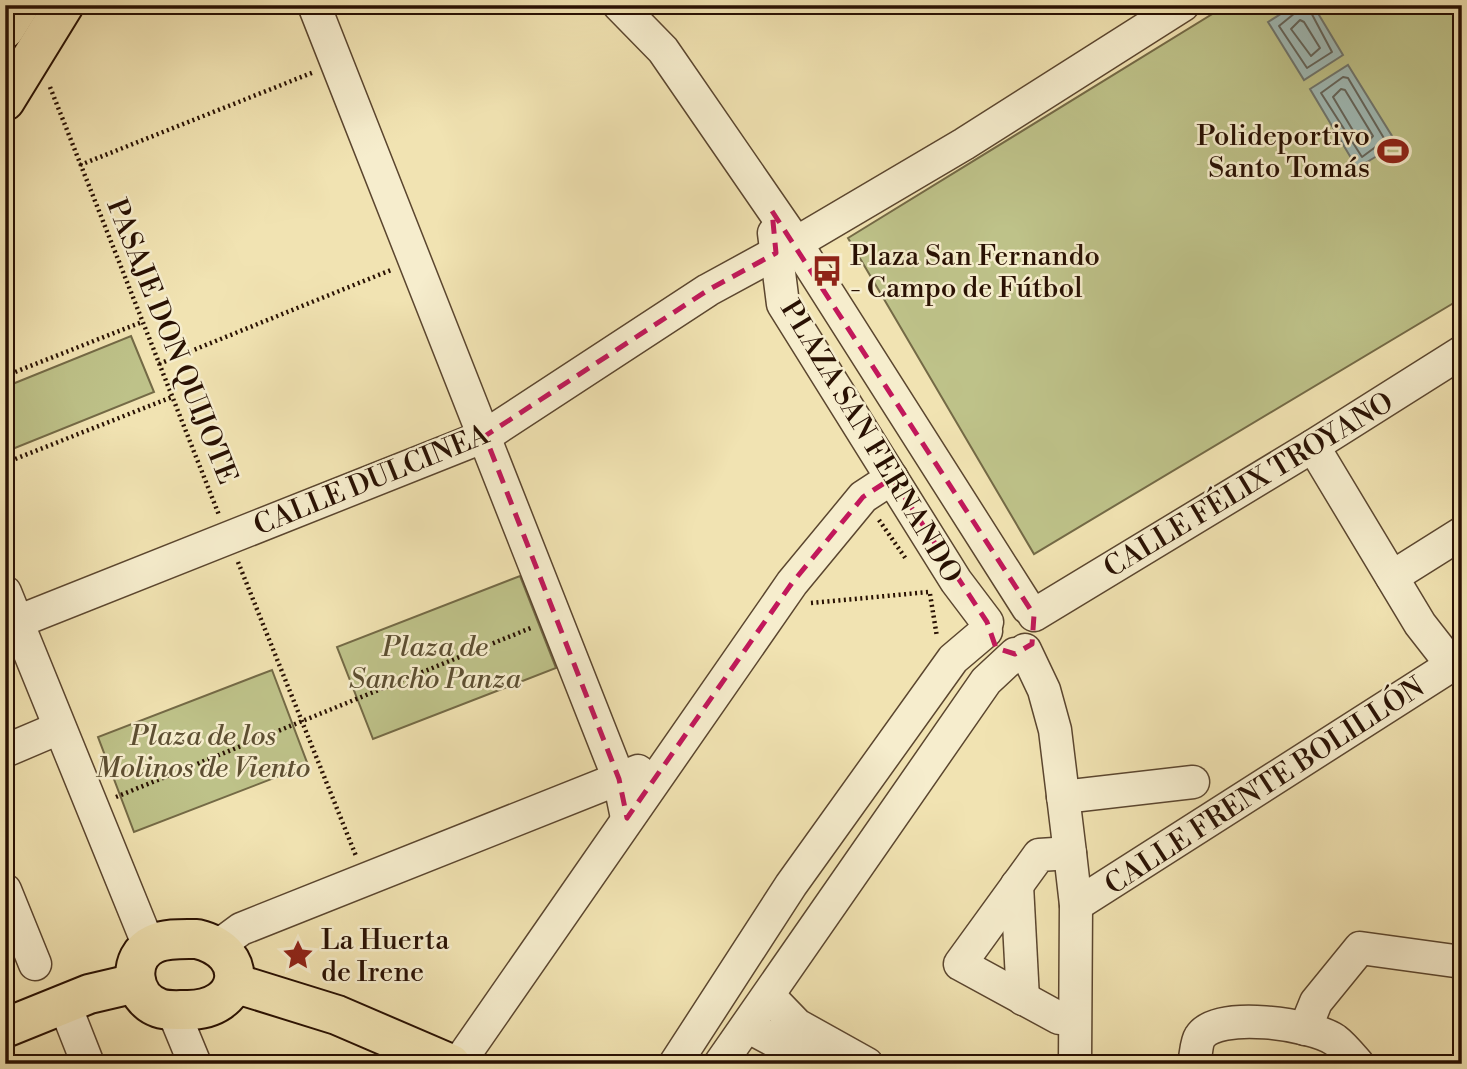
<svg xmlns="http://www.w3.org/2000/svg" width="1467" height="1069" font-family="'Libre Bodoni',serif">
  <style>
    .green { fill: #bec289; stroke: #746a46; stroke-width: 2 }
    .water { fill: #a0bbb7; stroke: #70776f; stroke-width: 2 }
    .lines { fill: none; stroke-linecap: round; stroke-linejoin: round }
    .shore { stroke: #64665d; stroke-width: 2 }
    .minor-casing { stroke: #5b462f; stroke-width: 35 }
    .major-casing { stroke: #291103; stroke-width: 42 }
    .path { stroke: #291103; stroke-width: 4.5; stroke-dasharray: 2 3.5; stroke-linecap: butt }
    .minor { stroke: #f6edcd; stroke-width: 32 }
    .major { stroke: #f1e3b2; stroke-width: 38 }
    .marked { fill: none; stroke: #c2185b; stroke-width: 5; stroke-dasharray: 14 9; stroke-linejoin: round }
    .labels { text-anchor: middle; stroke-width: 5; stroke-linejoin: round; paint-order: stroke }
    .poi-label { font-size: 28px; fill: #291103; stroke: #f6edcd; text-anchor: start }
    .street-label { font-size: 28px; fill: #291103; stroke: #f6edcd }
    .park-label { font-size: 28px; font-style: italic; fill: #5d4f32; stroke: #f6edcd }
  </style>
  <rect width="100%" height="100%" fill="#f1e3b2"/>
  <filter id="stains"><feTurbulence type="fractalNoise" baseFrequency=".00286" numOctaves="4"/><feColorMatrix values="0 0 0 0 .2 0 0 0 0 .09 0 0 0 0 .02 0 0 0 .5 -.17"/></filter>
  <radialGradient id="worn" r=".72"><stop offset=".6" stop-color="#630" stop-opacity="0"/><stop offset="1" stop-color="#630" stop-opacity=".3"/></radialGradient>
  <g class="green">
    <path d="M1227,5H1462V298L1034,554L848,238Z"/>
    <path d="M131,336L154,392L5,452V387Z"/>
    <path d="M520,576L556,668L373,739L337,647Z"/>
    <path d="M272,670L308,765L134,832L98,737Z"/>
  </g>
  <g class="water">
    <path d="M1295,5H1313L1343,55L1304,80L1268,22Z"/>
    <path d="M1348,65L1397,144L1357,168L1310,89Z"/>
  </g>
  <g class="lines">
    <g class="shore">
      <path d="M1297,5L1295,13L1279,26L1307,68L1332,52L1307,5"/>
      <path d="M1300,20L1304,22L1320,48L1311,56L1291,29Z"/>
      <path d="M1343,77L1348,78L1385,140L1362,157L1321,93Z"/>
      <path d="M1341,89L1345,90L1373,136L1365,145L1361,144L1333,97Z"/>
    </g>
    <defs>
      <g id="minor">
        <path d="M314,5L619,779L627,818"/>
        <path d="M619,5L663,50L796,243L1028,608"/>
        <path d="M774,233L783,304L956,581L987,622"/>
        <path d="M796,243L964,144L1183,5"/>
        <path d="M1313,446L1420,624L1452,665L1462,671"/>
        <path d="M1392,577L1462,533"/>
        <path d="M5,592L144,934L154,943"/>
        <path d="M1034,615L1313,446L1462,352"/>
        <path d="M17,622L485,436L708,290L776,253"/>
        <path d="M1025,650L1044,690L1055,730L1070,853L1076,905L1075,1064"/>
        <path d="M5,751L59,728"/>
        <path d="M1063,797L1193,782"/>
        <path d="M1070,853L1039,855L960,964L1059,1018L1074,1017"/>
        <path d="M1017,885L1023,999"/>
        <path d="M5,890L35,964"/>
        <path d="M1076,905L1452,665"/>
        <path d="M218,946L241,929L638,771"/>
        <path d="M769,996L797,1025L867,1064"/>
        <path d="M64,1003L88,1064"/>
        <path d="M167,1010L176,1018L195,1064"/>
        <path d="M747,1026L818,1064"/>
        <path d="M1305,1029L1316,1002L1360,948L1462,962"/>
        <path d="M458,1064L792,583L863,497L892,478"/>
        <path d="M675,1064L791,885L953,659L986,631"/>
        <path d="M720,1064L986,681L1015,654"/>
        <path d="M1194,1064C1196,1056 1196,1043 1200,1037C1217,1010 1312,1024 1335,1040C1343,1046 1351,1056 1358,1064"/>
      </g>
      <g id="major">
        <path d="M5,29L20,5"/>
        <path d="M5,101L64,5"/>
        <path d="M197,939C252,952 244,1011 186,1010C177,1010 167,1011 159,1008C131,998 126,957 154,944C166,938 183,939 197,939Z"/>
        <path d="M234,983L337,1015L451,1064"/>
        <path d="M5,1028L89,994L136,983"/>
      </g>
    </defs>
    <use href="#minor" class="minor-casing"/>
    <use href="#major" class="major-casing"/>
    <g class="path">
      <path d="M50,87L219,515"/>
      <path d="M80,165L314,72"/>
      <path d="M159,364L391,270"/>
      <path d="M5,376L142,322"/>
      <path d="M5,463L172,397"/>
      <path d="M879,520L906,559"/>
      <path d="M238,562L356,856"/>
      <path d="M930,594L937,637"/>
      <path d="M811,603L929,592"/>
      <path d="M116,797L533,627"/>
    </g>
    <use href="#minor" class="minor"/>
    <use href="#major" class="major"/>
  </g>
  <path class="marked" d="M772,211L1034,615L1032,644L1015,654L996,648L987,622L892,478L863,497L792,583L627,818L619,779L485,436L708,290L776,253Z"/>
  <defs>
    <symbol id="stadium-bare" viewBox="-9 -9 18 18"><path d="M0-5a6.5 5 0 1 0 0 10a6.5 5 0 1 0 0-10ZM-3.5-1.8h7v3.6h-7Z" fill="#8f2418" stroke="#f6edcd" stroke-width="2.5" paint-order="stroke"/></symbol>
    <symbol id="bus-bare" viewBox="-9 -9 18 18"><path d="M-5-6H5V4H4V6H2V4H-2V6H-4V4H-5ZM-3.5-4V0h7V-4ZM-3.5 1.2v1.5H-2V1.2ZM2 1.2v1.5H3.5V1.2Z" fill="#8f2418" stroke="#f6edcd" stroke-width="2.5" paint-order="stroke"/></symbol>
    <symbol id="sight-bare" viewBox="-9 -9 18 18"><path d="M0-6L1.8-2.2L6-1.7L2.9 1.2L3.7 5.4L0 3.3L-3.7 5.4L-2.9 1.2L-6-1.7L-1.8-2.2Z" fill="#8f2418" stroke="#f6edcd" stroke-width="2.5" paint-order="stroke"/></symbol>
  </defs>
  <g fill-rule="evenodd">
    <use href="#stadium-bare" x="1371" y="129" width="44" height="44"/>
    <use href="#bus-bare" x="805" y="249" width="44" height="44"/>
    <use href="#sight-bare" x="276" y="933" width="44" height="44"/>
  </g>
  <g class="labels">
    <g class="poi-label">
      <text x="1370" y="145" text-anchor="end">Polideportivo<tspan x="1370" dy="32">Santo Tomás</tspan></text>
      <text x="850" y="265">Plaza San Fernando<tspan x="850" dy="32">- Campo de Fútbol</tspan></text>
      <text x="321" y="949">La Huerta<tspan x="321" dy="32">de Irene</tspan></text>
    </g>
    <g class="street-label">
      <text transform="translate(173 341) rotate(68)" y="10">PASAJE DON QUIJOTE</text>
      <text transform="translate(872 441) rotate(59)" y="10">PLAZA SAN FERNANDO</text>
      <text transform="translate(371 479) rotate(-22)" y="10">CALLE DULCINEA</text>
      <text transform="translate(1248 484) rotate(-31)" y="10">CALLE FÉLIX TROYANO</text>
      <text transform="translate(1264 785) rotate(-33)" y="10">CALLE FRENTE BOLILLÓN</text>
    </g>
    <g class="park-label">
      <text x="435" y="656">Plaza de<tspan x="435" dy="32">Sancho Panza</tspan></text>
      <text x="203" y="745">Plaza de los<tspan x="203" dy="32">Molinos de Viento</tspan></text>
    </g>
  </g>
  <rect width="1467" height="1069" fill="none" stroke="#f1e3b2" stroke-width="28"/>
  <rect x="7" y="7" width="1453" height="1055" fill="none" stroke="#291103" stroke-width="3.5"/>
  <rect x="14" y="14" width="1439" height="1041" fill="none" stroke="#291103" stroke-width="2"/>
  <rect width="100%" height="100%" filter="url(#stains)"/>
  <rect width="100%" height="100%" fill="url(#worn)"/>
</svg>
